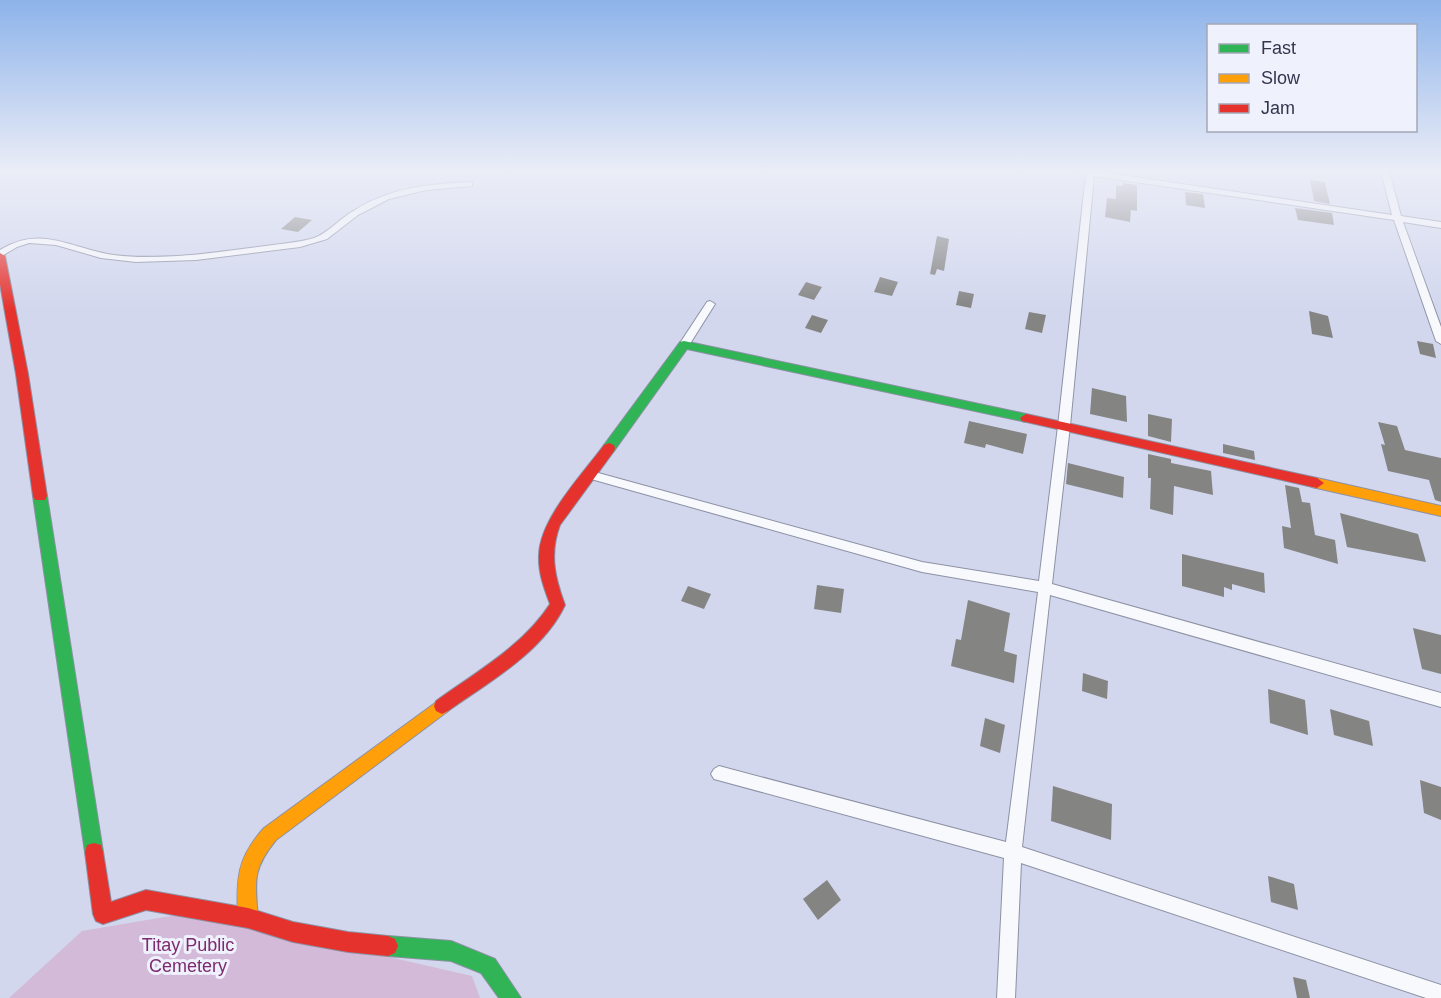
<svg xmlns="http://www.w3.org/2000/svg" width="1441" height="998" font-family="Arial,sans-serif">
  <style>
    .green { fill: #d3bad9 }
    .building { fill: #848483 }
    .lines { fill: none; stroke-linecap: round; stroke-linejoin: round }
    .street-casing { stroke: #8d91a4; stroke-width: 2 }
    .fast-casing { stroke: #8d91a4; stroke-width: 2 }
    .slow-casing { stroke: #8d91a4; stroke-width: 2 }
    .jam-casing { stroke: #8d91a4; stroke-width: 2 }
    .street { fill: #f8f9fc; fill-rule: evenodd }
    .fast { fill: #30b455; fill-rule: evenodd }
    .slow { fill: #ff9f0a; fill-rule: evenodd }
    .jam { fill: #e5322d; fill-rule: evenodd }
    .labels { text-anchor: middle; stroke-width: 6; stroke-linejoin: round; paint-order: stroke }
    .near-park-label { font-size: 18px; fill: #7e2a6f; stroke: #eff1fd }
  </style>
  <rect width="100%" height="100%" fill="#d2d7ee"/>
  <path class="green" d="M194,912L472,976L480,998H9L82,931Z"/>
  <g class="building">
    <path d="M1310,180L1325,182L1330,204L1314,201Z"/>
    <path d="M1123,183L1137,185V211L1131,210L1130,222L1105,217L1107,198L1116,199V185L1123,186Z"/>
    <path d="M1185,192L1203,194L1205,208L1186,205Z"/>
    <path d="M1295,208L1332,213L1334,225L1298,220Z"/>
    <path d="M295,217L312,220L298,232L281,229Z"/>
    <path d="M937,236L949,239L944,271L937,269L935,275L930,274Z"/>
    <path d="M880,277L898,282L892,296L874,292Z"/>
    <path d="M806,282L822,287L814,300L798,295Z"/>
    <path d="M959,291L974,294L971,308L956,305Z"/>
    <path d="M1309,311L1328,316L1333,338L1312,334Z"/>
    <path d="M1029,312L1046,315L1042,333L1025,329Z"/>
    <path d="M812,315L828,320L821,333L805,328Z"/>
    <path d="M1417,341L1433,344L1436,358L1420,354Z"/>
    <path d="M1092,388L1126,396L1127,422L1090,414Z"/>
    <path d="M1148,414L1172,419L1171,442L1148,436Z"/>
    <path d="M969,421L1027,434L1023,454L986,444L985,448L964,443Z"/>
    <path d="M1378,422L1397,426L1405,450L1441,458V502L1435,500L1429,480L1388,471L1381,444L1385,445Z"/>
    <path d="M1223,444L1254,451L1255,460L1223,453Z"/>
    <path d="M1148,454L1171,459V463L1211,471L1213,495L1174,486L1173,515L1150,509L1151,478H1148Z"/>
    <path d="M1068,463L1124,477L1123,498L1066,484Z"/>
    <path d="M1285,485L1299,488L1302,502L1310,503L1315,535L1335,540L1338,564L1284,548L1282,526L1291,528Z"/>
    <path d="M1340,513L1418,534L1426,562L1347,547Z"/>
    <path d="M1182,554L1264,573L1265,593L1232,584V590L1224,587V597L1182,586Z"/>
    <path d="M817,585L844,589L841,613L814,609Z"/>
    <path d="M688,586L711,594L704,609L681,601Z"/>
    <path d="M968,600L1010,613L1004,651L1017,655L1014,683L951,666L956,639L961,640Z"/>
    <path d="M1413,628L1441,635V674L1422,669Z"/>
    <path d="M1083,673L1108,681L1107,699L1082,691Z"/>
    <path d="M1268,689L1305,700L1308,735L1270,723Z"/>
    <path d="M1330,709L1369,721L1373,746L1334,735Z"/>
    <path d="M985,718L1005,725L1000,753L980,746Z"/>
    <path d="M1420,780L1441,787V820L1424,813Z"/>
    <path d="M1053,786L1112,804L1111,840L1051,821Z"/>
    <path d="M1268,876L1294,884L1298,910L1271,902Z"/>
    <path d="M827,880L841,900L818,920L803,899Z"/>
    <path d="M1293,977L1306,980L1310,998H1297Z"/>
  </g>
  <g class="lines">
    <defs>
      <g id="street">
        <path d="M1075,171H1094L1392,215L1381,171H1389L1401,216L1441,222V228L1403,222L1441,327V344L1436,341L1394,220L1094,176L1070,426L1052,584L1441,693V707L1050,595L1022,847L1441,985V998H1426L1021,863L1015,998H997L1004,858L714,779L711,774L714,769L719,766L1006,842L1038,592L922,572L591,479L585,475L591,471L922,562L1039,581L1058,426L1086,174Z"/>
        <path d="M469,182H472V186L426,190L389,199L358,215L327,239L300,247L196,260L136,262L101,258L56,245L29,243L17,247L0,257V250C41,224 72,249 114,255C135,258 157,257 178,256C210,254 241,249 273,245C287,243 301,242 314,238C330,232 340,218 355,210C389,188 429,184 469,182Z"/>
        <path d="M710,301L715,304L688,347H680V343L707,302Z"/>
      </g>
      <g id="fast">
        <path d="M684,341L1026,414L1032,418L1026,422L687,349L614,451H604L603,448L604,445L680,342Z"/>
        <path d="M40,491L45,492L47,496L103,852L101,859L94,861L87,859L85,852L33,496L35,492Z"/>
        <path d="M388,936L451,941L495,959L521,998H499L481,973L451,961L388,956L381,953L378,946L381,939Z"/>
      </g>
      <g id="slow">
        <path d="M1317,478L1441,506V516L1312,487L1310,483L1312,479Z"/>
        <path d="M442,698L448,701L450,706L448,711L276,840C252,869 255,882 258,918L255,925L248,928L241,925L238,918C236,879 237,858 264,828Z"/>
      </g>
      <g id="jam">
        <path d="M0,253L5,256L28,374L47,496L45,500H35L33,496L16,374L0,284Z"/>
        <path d="M1026,414L1317,478L1324,483L1317,488L1022,421L1020,418Z"/>
        <path d="M609,443L614,445L615,448L614,451L560,525C549,554 555,578 565,605C543,652 489,682 448,711L442,714L436,711L434,706L436,701C476,672 523,646 550,604C544,588 538,572 539,555C540,518 583,474 604,445Z"/>
        <path d="M94,843L101,845L103,852L111,902L146,890L248,908L293,922L348,932L388,936L395,939L398,946L395,953L388,956L348,952L293,942L248,928L146,910L103,924L96,921L93,914L85,852L87,845Z"/>
      </g>
    </defs>
    <use href="#street" class="street-casing"/>
    <use href="#fast" class="fast-casing"/>
    <use href="#slow" class="slow-casing"/>
    <use href="#jam" class="jam-casing"/>
    <use href="#street" class="street"/>
    <use href="#fast" class="fast"/>
    <use href="#slow" class="slow"/>
    <use href="#jam" class="jam"/>
  </g>
  <linearGradient id="sky" x2="0" y2="1"><stop stop-color="#8db3ea"/><stop offset="0.55" stop-color="#ebedf7"/><stop offset="1" stop-color="#ebedf7" stop-opacity="0"/></linearGradient>
  <rect width="1441" height="310" fill="url(#sky)"/>
  <g class="labels">
    <g class="near-park-label">
      <text x="188" y="951">Titay Public<tspan x="188" dy="21">Cemetery</tspan></text>
    </g>
  </g>
  <rect x="1207" y="24" width="210" height="108" fill="#eff1fd" stroke="#a4a7b7" stroke-width="1.5"/>
  <rect x="1219" y="44" width="30" height="9" fill="#30b455" stroke="#a4a7b7" stroke-width="1.5"/>
  <text x="1261" y="54" font-size="18" fill="#33374d">Fast</text>
  <rect x="1219" y="74" width="30" height="9" fill="#ff9f0a" stroke="#a4a7b7" stroke-width="1.5"/>
  <text x="1261" y="84" font-size="18" fill="#33374d">Slow</text>
  <rect x="1219" y="104" width="30" height="9" fill="#e5322d" stroke="#a4a7b7" stroke-width="1.5"/>
  <text x="1261" y="114" font-size="18" fill="#33374d">Jam</text>
</svg>
